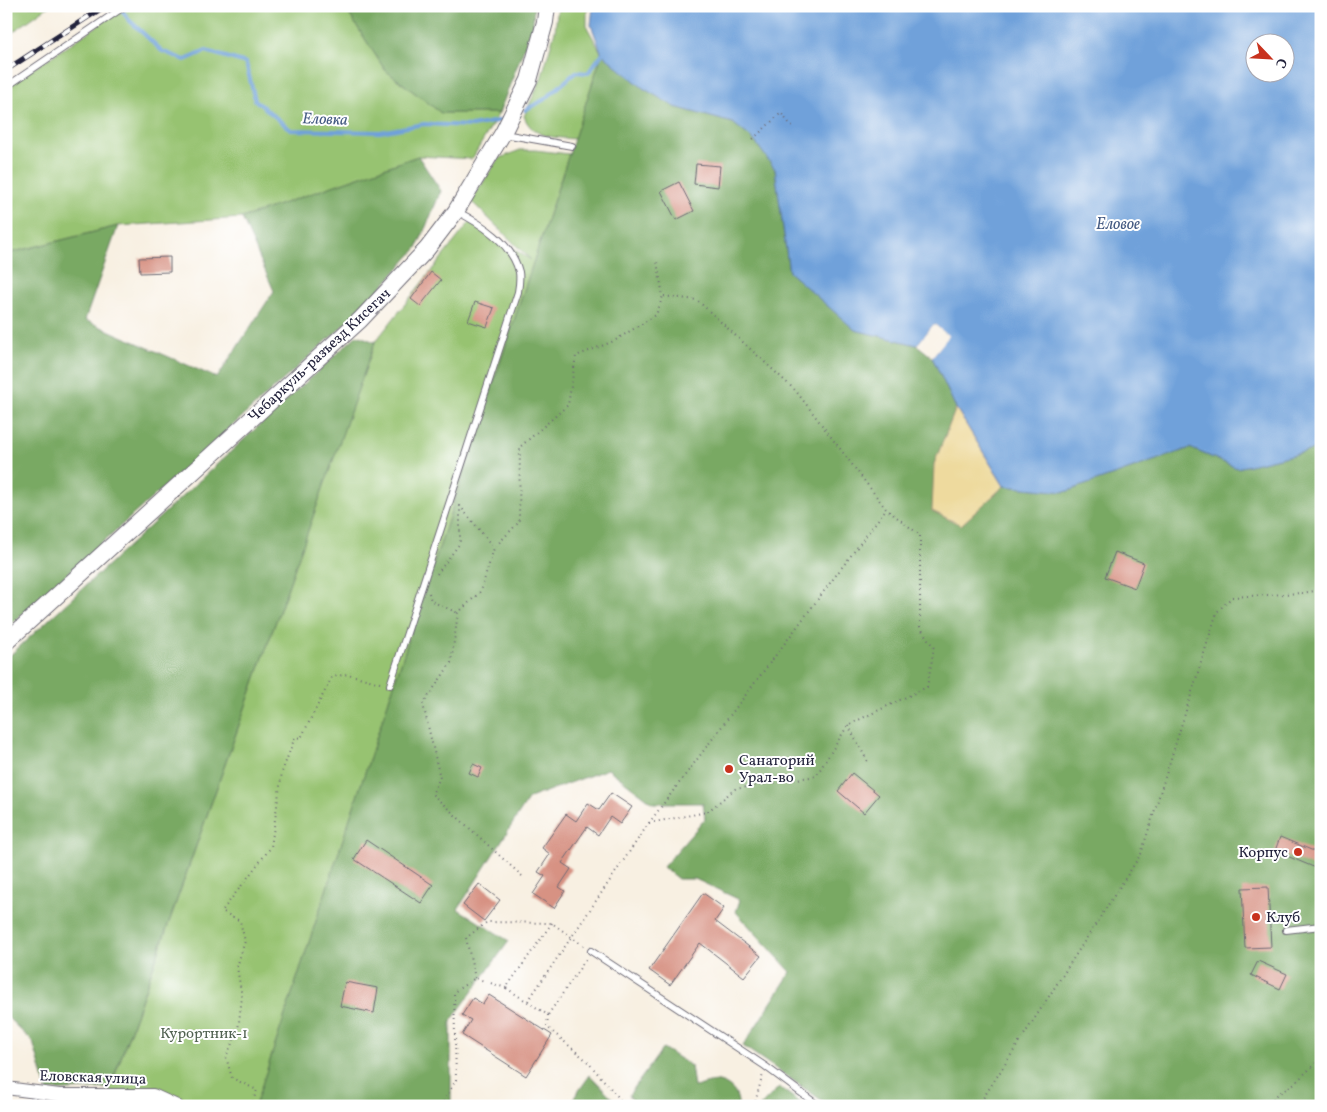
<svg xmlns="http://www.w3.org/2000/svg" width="1327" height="1112" font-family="Vollkorn,serif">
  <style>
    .green { fill: #97c371; stroke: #5c7256 }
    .forest { fill: #79a963; stroke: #4e664f }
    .sand { fill: #eeda9e; stroke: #887e6c }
    .water { fill: #6fa1da; stroke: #48628a; fill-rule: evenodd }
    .pier { fill: #f8f0e2 }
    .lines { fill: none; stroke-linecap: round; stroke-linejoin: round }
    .stream { stroke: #6fa1da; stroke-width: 4 }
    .building { fill: #d79283 }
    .service-casing { stroke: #6d6a75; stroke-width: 8 }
    .minor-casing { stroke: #6d6a75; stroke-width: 14 }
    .tertiary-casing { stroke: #6d6a75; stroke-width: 18 }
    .path { stroke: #6d6a75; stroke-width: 2; stroke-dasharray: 1 4; stroke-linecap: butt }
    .service { stroke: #fff; stroke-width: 6 }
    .minor { stroke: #fff; stroke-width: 12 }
    .tertiary { stroke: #fff; stroke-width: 16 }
    .rail-casing { stroke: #22223b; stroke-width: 5.5 }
    .rail { stroke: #fff; stroke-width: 4; stroke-dasharray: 11; stroke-linecap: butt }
    .poi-dot { fill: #c8321e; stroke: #fff; stroke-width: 2 }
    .labels { text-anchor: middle; stroke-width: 4; stroke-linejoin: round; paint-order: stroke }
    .street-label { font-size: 15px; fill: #22223b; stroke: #fff }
    .poi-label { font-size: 15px; fill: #22223b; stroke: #fff; text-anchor: start }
    .park-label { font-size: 15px; fill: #516251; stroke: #fff }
    .water-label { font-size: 16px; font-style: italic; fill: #455b83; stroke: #fff }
  </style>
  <rect width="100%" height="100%" fill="#fff"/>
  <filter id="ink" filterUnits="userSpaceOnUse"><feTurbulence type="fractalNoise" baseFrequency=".02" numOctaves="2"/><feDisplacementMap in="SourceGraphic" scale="10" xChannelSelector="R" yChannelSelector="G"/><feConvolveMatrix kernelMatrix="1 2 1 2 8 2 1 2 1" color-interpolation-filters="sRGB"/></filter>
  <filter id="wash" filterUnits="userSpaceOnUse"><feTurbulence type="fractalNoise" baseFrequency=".0096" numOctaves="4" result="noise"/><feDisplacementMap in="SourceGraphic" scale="20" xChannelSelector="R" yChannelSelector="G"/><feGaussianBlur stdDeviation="1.12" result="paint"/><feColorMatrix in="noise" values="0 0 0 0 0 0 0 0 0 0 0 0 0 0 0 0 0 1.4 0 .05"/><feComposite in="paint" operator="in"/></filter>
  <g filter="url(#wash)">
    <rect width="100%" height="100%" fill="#f8f0e2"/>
    <g class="green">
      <path d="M6,6H49L6,37Z"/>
      <path d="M127,6H344L385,70L441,113H499L472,159L418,156L242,218L118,226L6,254V87Z"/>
      <path d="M558,6H587V27L602,54L574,139C553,137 532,138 524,116L541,79L555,31Z"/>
      <path d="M520,150H535L569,154L255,1106H104L375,342L470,222L531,260L471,201L498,159Z"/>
    </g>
    <g class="forest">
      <path d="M344,6H534L533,25L499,113H441L385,70Z"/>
      <path d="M602,54L643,88L675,107L733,123L753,139L775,169L789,272L855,330L917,345L932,357L956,408L934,464L961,525L1004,486L1065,492L1190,448L1237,468L1321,448V1106H830L743,1046L791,972L736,912L740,900L695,879H678L663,867L705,819L703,803H653L608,769L529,798L458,909L509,941L451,1021V1106H255Z"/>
      <path d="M418,156L441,191L417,248L360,311L6,629V254L118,226L85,320L217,378L274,291L242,218Z"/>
      <path d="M357,335L375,342L110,1088L47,1091L33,1042L6,1016V659Z"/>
      <path d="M663,1048L691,1066L694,1087C701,1086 712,1081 719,1082C731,1085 739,1094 738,1106H636L629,1095Z"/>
      <path d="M590,1075L620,1106H568Z"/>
      <path d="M779,1087L805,1106H760Z"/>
      <path d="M58,1101L105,1103L104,1106H57Z"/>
    </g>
    <path class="sand" d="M956,408L1004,486L961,525L932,511L934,464Z"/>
    <path class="water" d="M593,6H1321V448L1237,468L1190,448L1065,492L1004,486L956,408L932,357L948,336L934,324L917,345L855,330L789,272L775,169L753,139L733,123L675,107L643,88L602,54L591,25ZM1254,42H1284V72H1254Z"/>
    <path class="pier" d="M934,324L949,336L932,357L930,355L945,336L934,327L919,346L917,345Z"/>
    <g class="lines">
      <g class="stream">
        <path d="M120,7L128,19L162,51L185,60L206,51L246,63L255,100L291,130L380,132L424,124L472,126L503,120"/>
        <path d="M525,110L545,99L576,72L588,73L602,54"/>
      </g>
    </g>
    <g id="blocks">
      <g class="building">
        <path d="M696,164L720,166L718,187L694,184Z"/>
        <path d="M679,182L694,211L676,220L661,191Z"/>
        <path d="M170,257V272L140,273L139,258Z"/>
        <path d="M431,272L441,280L420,306L411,299Z"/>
        <path d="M475,302L494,308L487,327L468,321Z"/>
        <path d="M1115,552L1144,563L1135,588L1105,577Z"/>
        <path d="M473,764L482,768L478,777L469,773Z"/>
        <path d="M852,773L879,795L864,813L838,791Z"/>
        <path d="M611,793L632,807L620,824L610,817L598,835L587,827L562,863L571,869L559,887L565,891L554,908L533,894L545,876L538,872L550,854L542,848L566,814L576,821L588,803L599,810Z"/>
        <path d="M1280,837L1321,854L1316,868L1275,851Z"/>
        <path d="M366,840L433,885L421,903L354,859Z"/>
        <path d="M479,884L500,900L484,921L463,905Z"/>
        <path d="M1268,887L1271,947L1245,948L1242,888Z"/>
        <path d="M703,893L724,908L715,921L761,956L744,977L700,943L670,985L649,970Z"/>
        <path d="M1258,961L1287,974L1280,989L1251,975Z"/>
        <path d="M345,982L378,988L374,1013L340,1006Z"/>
        <path d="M489,995L552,1035L526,1076L462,1035L471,1020L462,1015L473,998L483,1004Z"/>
      </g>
    </g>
  </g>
  <g filter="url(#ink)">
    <use href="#blocks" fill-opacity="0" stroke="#6d6a75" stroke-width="1"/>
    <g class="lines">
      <defs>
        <g id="service">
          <path d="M6,87L125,6"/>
          <path d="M504,134L572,146"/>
          <path d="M390,685L518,292C519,286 520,278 519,272C512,243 482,224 456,211"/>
          <path d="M1286,930L1321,926"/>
          <path d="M591,951L765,1066L819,1106"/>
        </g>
        <path id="minor" d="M6,1088L59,1095H153L177,1106"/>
        <path id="tertiary" d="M6,642L360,320L427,249L456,211L503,133L529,80L545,22L547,6"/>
      </defs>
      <use href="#service" class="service-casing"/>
      <use href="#minor" class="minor-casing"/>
      <use href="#tertiary" class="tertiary-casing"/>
      <g class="path">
        <path d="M753,139L781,113L794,129"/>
        <path d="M437,574L460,543V506L494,548"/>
        <path d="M429,593L431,601L458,613"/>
        <path d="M6,606L12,617"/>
        <path d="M848,725L869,764"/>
        <path d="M649,823L707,812L735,789L816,776L848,725L927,687L934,648L920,627V535L886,509L796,391L697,300L663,296L657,262"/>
        <path d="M522,876L432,794L440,778L423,704L451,663L458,613L481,591L494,548L519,522L520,447L568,405L576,356L614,341L656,315L663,296"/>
        <path d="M552,923L506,988L548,1015L586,959"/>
        <path d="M475,978L466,938L487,922L552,923L585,947"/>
        <path d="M528,1001L649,823L886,509"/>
        <path d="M548,1015L547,1027L586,1060L626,1106"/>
        <path d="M251,1106L257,1090L232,1078L226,1057L238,1030L242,997L237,967L245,941L240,921L222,911L271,847L282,772L295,737L301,738L332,677L348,674L380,683"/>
        <path d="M441,1106L456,1080L454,992L475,978L506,988"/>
        <path d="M754,1106L763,1074"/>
        <path d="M978,1106L1141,854L1217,612L1232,597L1302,593L1321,590"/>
        <path d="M1266,1106L1278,1094L1295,1083L1321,1058"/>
      </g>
      <use href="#service" class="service"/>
      <use href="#minor" class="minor"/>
      <use href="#tertiary" class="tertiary"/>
      <defs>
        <path id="rail" d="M6,70L105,6"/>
      </defs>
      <use href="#rail" class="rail-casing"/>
      <use href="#rail" class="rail"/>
    </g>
  </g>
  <g class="poi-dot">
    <circle cx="729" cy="769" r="5"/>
    <circle cx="1298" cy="852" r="5"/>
    <circle cx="1256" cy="917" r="5"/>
  </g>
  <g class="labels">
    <g class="street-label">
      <text transform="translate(319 355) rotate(-43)" y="5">Чебаркуль-разъезд Кисегач</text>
      <text transform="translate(93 1077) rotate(2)" y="5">Еловская улица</text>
    </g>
    <g class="poi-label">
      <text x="739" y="765">Санаторий<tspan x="739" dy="17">Урал-во</tspan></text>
      <text x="1288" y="857" text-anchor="end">Корпус</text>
      <text x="1266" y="922">Клуб</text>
    </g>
    <g class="park-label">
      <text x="204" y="1038">Курортник-1</text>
    </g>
    <g class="water-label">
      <text transform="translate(325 118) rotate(2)" y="6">Еловка</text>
      <text x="1118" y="229">Еловое</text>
    </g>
  </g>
  <rect width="1327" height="1112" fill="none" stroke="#fff" stroke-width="25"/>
  <g transform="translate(1270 58) rotate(115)"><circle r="24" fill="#ffffff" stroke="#a7a7b1"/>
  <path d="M0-4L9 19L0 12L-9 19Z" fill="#c8321e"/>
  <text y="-8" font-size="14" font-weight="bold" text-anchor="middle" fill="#22223b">С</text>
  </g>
</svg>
